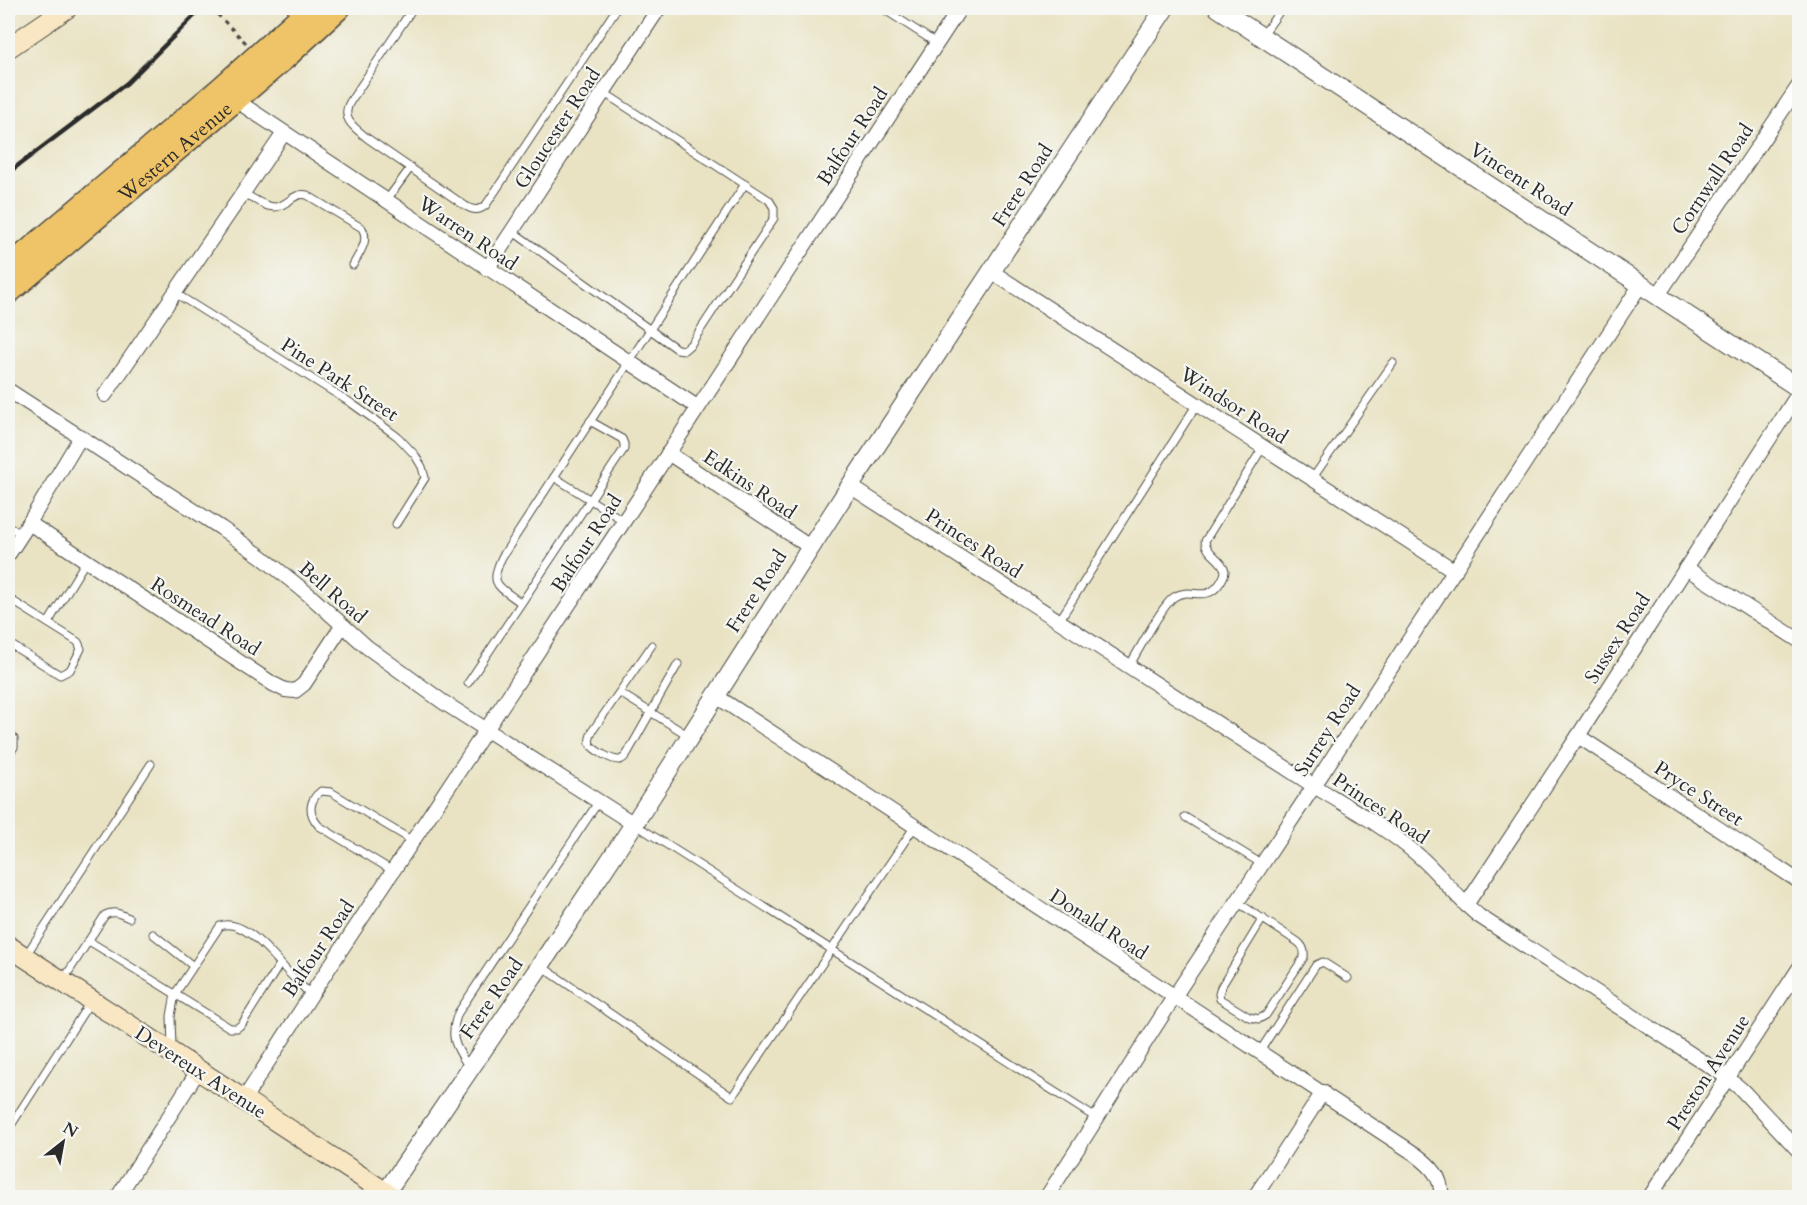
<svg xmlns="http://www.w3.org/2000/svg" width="1807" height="1205" font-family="Cardo,serif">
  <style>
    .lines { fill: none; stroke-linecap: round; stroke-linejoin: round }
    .service-casing { stroke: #484742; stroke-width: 9 }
    .minor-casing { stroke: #484742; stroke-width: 16 }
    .tertiary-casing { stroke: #484742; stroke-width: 20 }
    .secondary-casing { stroke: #484742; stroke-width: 22 }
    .primary-casing { stroke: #484742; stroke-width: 25 }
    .path { stroke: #484742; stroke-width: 3; stroke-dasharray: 4.5 4.5; stroke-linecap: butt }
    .service { stroke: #fff; stroke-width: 7 }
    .minor { stroke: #fff; stroke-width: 14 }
    .tertiary { stroke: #fff; stroke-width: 18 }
    .secondary { stroke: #f9e7c3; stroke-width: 20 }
    .primary { stroke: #efc469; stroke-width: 22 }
    .rail { stroke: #2b2b2b; stroke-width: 4.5 }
    .labels { text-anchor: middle; stroke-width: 4.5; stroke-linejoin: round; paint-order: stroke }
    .street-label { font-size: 20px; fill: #2b2b2b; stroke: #f6f6f2 }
  </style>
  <rect width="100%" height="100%" fill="#f6f6f2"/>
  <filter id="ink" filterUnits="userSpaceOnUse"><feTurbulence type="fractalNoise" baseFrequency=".0167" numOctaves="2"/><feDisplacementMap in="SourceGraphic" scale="12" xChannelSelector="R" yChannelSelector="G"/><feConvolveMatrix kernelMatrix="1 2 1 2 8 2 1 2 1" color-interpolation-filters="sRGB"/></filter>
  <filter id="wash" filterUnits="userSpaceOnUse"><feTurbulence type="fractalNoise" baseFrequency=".008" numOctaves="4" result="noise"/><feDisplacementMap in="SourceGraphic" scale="24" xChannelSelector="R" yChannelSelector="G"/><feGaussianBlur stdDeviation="1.35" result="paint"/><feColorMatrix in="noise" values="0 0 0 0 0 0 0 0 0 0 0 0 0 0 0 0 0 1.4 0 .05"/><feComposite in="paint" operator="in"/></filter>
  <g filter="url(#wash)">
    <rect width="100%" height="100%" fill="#e9e3c3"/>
  </g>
  <g filter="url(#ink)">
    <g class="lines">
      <defs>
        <g id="service">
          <path d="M413,8L350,102C340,119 355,128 367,138L464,205C472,210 478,212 486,205L617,8"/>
          <path d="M882,8L936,43"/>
          <path d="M1262,36L1282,8"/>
          <path d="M243,193C253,198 264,207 275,207C288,206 293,192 307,195L362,228C370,241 359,253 353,265"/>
          <path d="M386,201L411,167"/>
          <path d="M512,231L677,349L684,350L691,344L774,218V208L769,200L603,92"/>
          <path d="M175,293L351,403L379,423L398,437L415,455L422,467L425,478L396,524"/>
          <path d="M554,477L624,521"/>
          <path d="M1312,479L1393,363"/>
          <path d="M8,525L21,535"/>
          <path d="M8,598L78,642L81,649L70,670L60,675L8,643"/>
          <path d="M521,603C499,586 488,586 502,557L745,184"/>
          <path d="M1059,621L1197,404"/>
          <path d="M48,623L86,561"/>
          <path d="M652,645L593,730C591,735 588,739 590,744C593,750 613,761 620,760C623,759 625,757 627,754L678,664"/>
          <path d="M1129,666C1139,651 1161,606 1174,597C1191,586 1206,604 1220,583C1222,579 1225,576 1225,571C1223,559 1206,554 1205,541L1263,447"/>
          <path d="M468,683L624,449V444L622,439L590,421"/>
          <path d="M620,693L689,736"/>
          <path d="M8,730L14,739V747L8,756"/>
          <path d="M1185,817L1262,864"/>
          <path d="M636,825L1096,1118"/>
          <path d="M393,871L319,826C308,814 308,801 321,791L331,792L413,841"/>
          <path d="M1237,902L1298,942C1303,946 1305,950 1304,957L1266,1015L1259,1019L1249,1017L1220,999L1219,994L1221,987L1263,918"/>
          <path d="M153,934L193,966"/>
          <path d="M89,941L230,1028H237L242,1024L280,964"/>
          <path d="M26,955L151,764"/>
          <path d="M541,966L732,1097L915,826"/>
          <path d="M64,979L105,915C114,910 120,914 129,918"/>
          <path d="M172,1049L171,1016L175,994L220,926C242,918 268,950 281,964C290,975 301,985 311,995"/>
          <path d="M1260,1051L1316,965L1323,962L1348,978"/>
          <path d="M468,1066C455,1046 449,1037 458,1013L599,801"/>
          <path d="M8,1130L90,1002"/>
        </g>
        <g id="minor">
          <path d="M231,97L697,407"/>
          <path d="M487,269L659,8"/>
          <path d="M992,272L1455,571"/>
          <path d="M1658,295L1800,84"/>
          <path d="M8,390L221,528L262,557L308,594L367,647L443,702L634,824"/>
          <path d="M105,395L284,133"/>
          <path d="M668,453L810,547"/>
          <path d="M850,486L1314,786C1350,808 1387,828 1419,856C1441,875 1456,898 1479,916L1728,1078L1742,1090L1800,1152"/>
          <path d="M29,523L273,684L285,690L295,691L304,684L342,626"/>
          <path d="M8,555L29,523L80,438"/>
          <path d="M1686,568L1800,641"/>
          <path d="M716,696L1415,1154C1431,1166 1443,1177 1441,1198"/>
          <path d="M1578,736L1800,882"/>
          <path d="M1466,905L1578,736L1800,391"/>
          <path d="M244,1099L311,995L624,521L960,8"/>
          <path d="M117,1198L198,1071"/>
          <path d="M1046,1198L1174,997L1314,786L1641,284"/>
          <path d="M1254,1198L1323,1092"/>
          <path d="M1649,1198L1800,967"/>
        </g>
        <g id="tertiary">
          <path d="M1218,8L1800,389"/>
          <path d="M382,1198L540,966L634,824L850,486L1165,8"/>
        </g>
        <g id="secondary">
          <path d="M8,48L67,8"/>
          <path d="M8,946L394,1198"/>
        </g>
        <g id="primary">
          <path d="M8,268L221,88L310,8"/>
          <path id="s1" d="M8,293L285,58L339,8"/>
        </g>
      </defs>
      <use href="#service" class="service-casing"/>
      <use href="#minor" class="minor-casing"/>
      <use href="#tertiary" class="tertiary-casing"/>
      <use href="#secondary" class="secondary-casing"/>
      <use href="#primary" class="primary-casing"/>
      <path class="path" d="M211,8L246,43"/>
      <use href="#service" class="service"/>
      <use href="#minor" class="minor"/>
      <use href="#tertiary" class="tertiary"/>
      <use href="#secondary" class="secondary"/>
      <use href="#primary" class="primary"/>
      <path class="rail" d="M8,173L127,83L202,8"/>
    </g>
  </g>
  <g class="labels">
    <g class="street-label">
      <text transform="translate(557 128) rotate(-57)" y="7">Gloucester Road</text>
      <text transform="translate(852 136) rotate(-57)" y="7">Balfour Road</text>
      <text dy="7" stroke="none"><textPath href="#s1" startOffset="219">Western Avenue</textPath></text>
      <text transform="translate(1521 179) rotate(33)" y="7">Vincent Road</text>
      <text transform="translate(1712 179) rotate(-56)" y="7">Cornwall Road</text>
      <text transform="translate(1022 185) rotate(-57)" y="7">Frere Road</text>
      <text transform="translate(468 233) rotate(34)" y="7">Warren Road</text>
      <text transform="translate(340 379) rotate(33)" y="7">Pine Park Street</text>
      <text transform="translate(1234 405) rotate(33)" y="7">Windsor Road</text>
      <text transform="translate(750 484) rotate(34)" y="7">Edkins Road</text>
      <text transform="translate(586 543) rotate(-57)" y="7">Balfour Road</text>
      <text transform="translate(974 543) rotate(33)" y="7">Princes Road</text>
      <text transform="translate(756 591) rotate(-57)" y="7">Frere Road</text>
      <text transform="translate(333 592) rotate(41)" y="7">Bell Road</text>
      <text transform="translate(206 616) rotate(33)" y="7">Rosmead Road</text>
      <text transform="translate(1617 638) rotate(-57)" y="7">Sussex Road</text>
      <text transform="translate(1327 730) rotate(-57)" y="7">Surrey Road</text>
      <text transform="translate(1699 793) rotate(33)" y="7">Pryce Street</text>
      <text transform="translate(1381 808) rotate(34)" y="7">Princes Road</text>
      <text transform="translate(1099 924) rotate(33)" y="7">Donald Road</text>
      <text transform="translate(318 948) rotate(-56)" y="7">Balfour Road</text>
      <text transform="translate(491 998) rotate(-55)" y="7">Frere Road</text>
      <text transform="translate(201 1072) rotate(33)" y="7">Devereux Avenue</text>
      <text transform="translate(1708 1072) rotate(-57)" y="7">Preston Avenue</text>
    </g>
  </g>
  <rect width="1807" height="1205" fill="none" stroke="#f6f6f2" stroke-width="30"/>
  <g transform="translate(63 1142) rotate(31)" stroke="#f6f6f2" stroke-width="4.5" paint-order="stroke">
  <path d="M0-4.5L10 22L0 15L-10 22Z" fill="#2b2b2b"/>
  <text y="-9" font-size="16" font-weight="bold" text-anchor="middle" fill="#2b2b2b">N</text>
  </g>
</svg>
